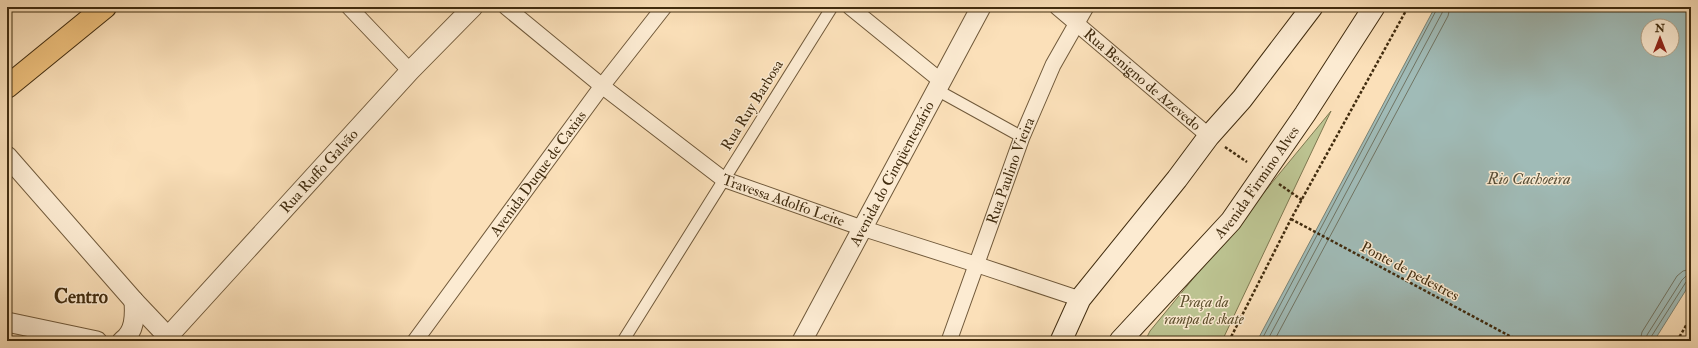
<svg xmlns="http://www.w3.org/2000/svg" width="1698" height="348" font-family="'IM FELL Double Pica',serif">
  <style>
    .green { fill: #bcc391; stroke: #7e7850 }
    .water { fill: #a0bbb7; stroke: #7a8274; fill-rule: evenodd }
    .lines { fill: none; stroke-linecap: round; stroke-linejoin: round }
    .shore { stroke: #707463; stroke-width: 1 }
    .pedestrian-casing { stroke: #70593a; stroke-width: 13 }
    .minor-casing { stroke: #70593a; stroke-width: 17 }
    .tertiary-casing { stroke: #70593a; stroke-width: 21 }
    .secondary-casing { stroke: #412c0f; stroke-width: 23 }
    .primary-casing { stroke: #412c0f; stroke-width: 24 }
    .path { stroke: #412c0f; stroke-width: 2.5; stroke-dasharray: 3 2; stroke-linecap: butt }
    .pedestrian { stroke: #fcebd2; stroke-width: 11 }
    .minor { stroke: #fcebd2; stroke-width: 15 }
    .tertiary { stroke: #fcebd2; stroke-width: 19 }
    .secondary { stroke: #fcebd2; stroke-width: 21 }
    .primary { stroke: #eec07c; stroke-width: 22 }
    .labels { text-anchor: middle; stroke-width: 3; stroke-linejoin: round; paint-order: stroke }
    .street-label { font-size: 15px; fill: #412c0f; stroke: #fcebd2 }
    .park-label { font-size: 15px; font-style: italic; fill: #605230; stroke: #fcebd2 }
    .water-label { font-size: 16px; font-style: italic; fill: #595039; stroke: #fcebd2 }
    .district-label { font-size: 19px; font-weight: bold; fill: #412c0f; stroke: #fcebd2 }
  </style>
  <rect width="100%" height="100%" fill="#fbe0b9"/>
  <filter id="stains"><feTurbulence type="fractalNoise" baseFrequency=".005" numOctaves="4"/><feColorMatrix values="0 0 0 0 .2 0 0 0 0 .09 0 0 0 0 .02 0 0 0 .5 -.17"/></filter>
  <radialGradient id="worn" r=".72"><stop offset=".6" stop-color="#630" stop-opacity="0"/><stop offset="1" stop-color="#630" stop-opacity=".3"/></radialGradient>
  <path class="green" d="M1331,111L1222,341H1145L1150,331Z"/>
  <path class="water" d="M1435,7H1691V282L1654,341H1257ZM1648,26H1672V50H1648Z"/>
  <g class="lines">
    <g class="shore">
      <path d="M1261,341L1438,7"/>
      <path d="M1267,341L1442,13L1444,7"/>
      <path d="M1274,341L1448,16L1450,7"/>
      <path d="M1640,341L1642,332L1677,276L1683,271L1691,269"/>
      <path d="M1646,341L1647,335L1682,280L1686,276L1691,275"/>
      <path d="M1651,341V337L1686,282L1691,280"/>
    </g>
    <defs>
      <g id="pedestrian">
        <path d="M937,90L1022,137"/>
        <path d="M623,341L832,7"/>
      </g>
      <g id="minor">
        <path d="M349,7L410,71"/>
        <path id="s1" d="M506,7L602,86L723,179L862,228L975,264L1080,299"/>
        <path d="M850,7L941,81"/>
        <path id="s2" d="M1057,7L1209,136"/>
        <path id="s3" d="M415,341L602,86L664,7"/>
        <path id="s4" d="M949,341L1022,137L1053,65L1086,7"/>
      </g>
      <g id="tertiary">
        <path d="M7,156L134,301L172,341"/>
        <path d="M7,322L97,341"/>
        <path d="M122,341C135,332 135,316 134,301"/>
        <path id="s5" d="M164,341L410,71L473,7"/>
        <path id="s6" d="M802,341L981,7"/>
      </g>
      <g id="secondary">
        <path d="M1061,341L1080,299L1177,179L1209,136L1242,99L1312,7"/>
        <path id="s7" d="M1120,341L1231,221L1305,114L1374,7"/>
      </g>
      <path id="primary" d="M7,87L105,7"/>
    </defs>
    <use href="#pedestrian" class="pedestrian-casing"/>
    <use href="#minor" class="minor-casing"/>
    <use href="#tertiary" class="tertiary-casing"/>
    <use href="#secondary" class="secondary-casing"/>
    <use href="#primary" class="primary-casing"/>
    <g class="path">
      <path d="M1225,147L1247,162"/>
      <path d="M1279,184L1302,200"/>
      <path d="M1291,219L1519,341"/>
      <path d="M1229,341L1291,219L1408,7"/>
      <path d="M1677,341L1691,317"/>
    </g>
    <use href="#pedestrian" class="pedestrian"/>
    <use href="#minor" class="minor"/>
    <use href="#tertiary" class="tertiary"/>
    <use href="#secondary" class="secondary"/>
    <use href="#primary" class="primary"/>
  </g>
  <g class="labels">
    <g class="street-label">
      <text dy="5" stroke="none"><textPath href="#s2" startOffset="112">Rua Benigno de Azevedo</textPath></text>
      <text transform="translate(752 105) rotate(-58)" y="5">Rua Ruy Barbosa</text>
      <text dy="5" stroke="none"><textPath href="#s5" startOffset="230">Rua Ruffo Galvão</textPath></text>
      <text dy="5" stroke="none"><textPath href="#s4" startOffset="181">Rua Paulino Vieira</textPath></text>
      <text dy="5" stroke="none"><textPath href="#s3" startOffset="208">Avenida Duque de Caxias</textPath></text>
      <text dy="5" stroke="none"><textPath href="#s6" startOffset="190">Avenida do Cinqüentenário</textPath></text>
      <text dy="5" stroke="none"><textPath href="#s7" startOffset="210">Avenida Firmino Alves</textPath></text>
      <text dy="5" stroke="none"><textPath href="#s1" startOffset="341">Travessa Adolfo Leite</textPath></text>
      <text transform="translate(1410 271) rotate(28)" y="5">Ponte de pedestres</text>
    </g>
    <g class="park-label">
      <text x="1204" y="307">Praça da<tspan x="1204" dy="17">rampa de skate</tspan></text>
    </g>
    <g class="water-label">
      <text x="1529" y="184">Rio Cachoeira</text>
    </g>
    <g class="district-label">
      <text x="81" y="303">Centro</text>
    </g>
  </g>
  <rect width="1698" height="348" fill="none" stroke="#fbe0b9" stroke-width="24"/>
  <rect x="8" y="8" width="1682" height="332" fill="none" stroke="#412c0f" stroke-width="2"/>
  <rect x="12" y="12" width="1674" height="324" fill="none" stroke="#412c0f"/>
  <g transform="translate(1660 38)"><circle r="19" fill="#fcebd2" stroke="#b19f84"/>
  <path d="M0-3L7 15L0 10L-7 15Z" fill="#8f2418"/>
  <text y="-6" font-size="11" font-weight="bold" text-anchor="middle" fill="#412c0f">N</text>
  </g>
  <rect width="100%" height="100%" filter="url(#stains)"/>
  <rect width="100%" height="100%" fill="url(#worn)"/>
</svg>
